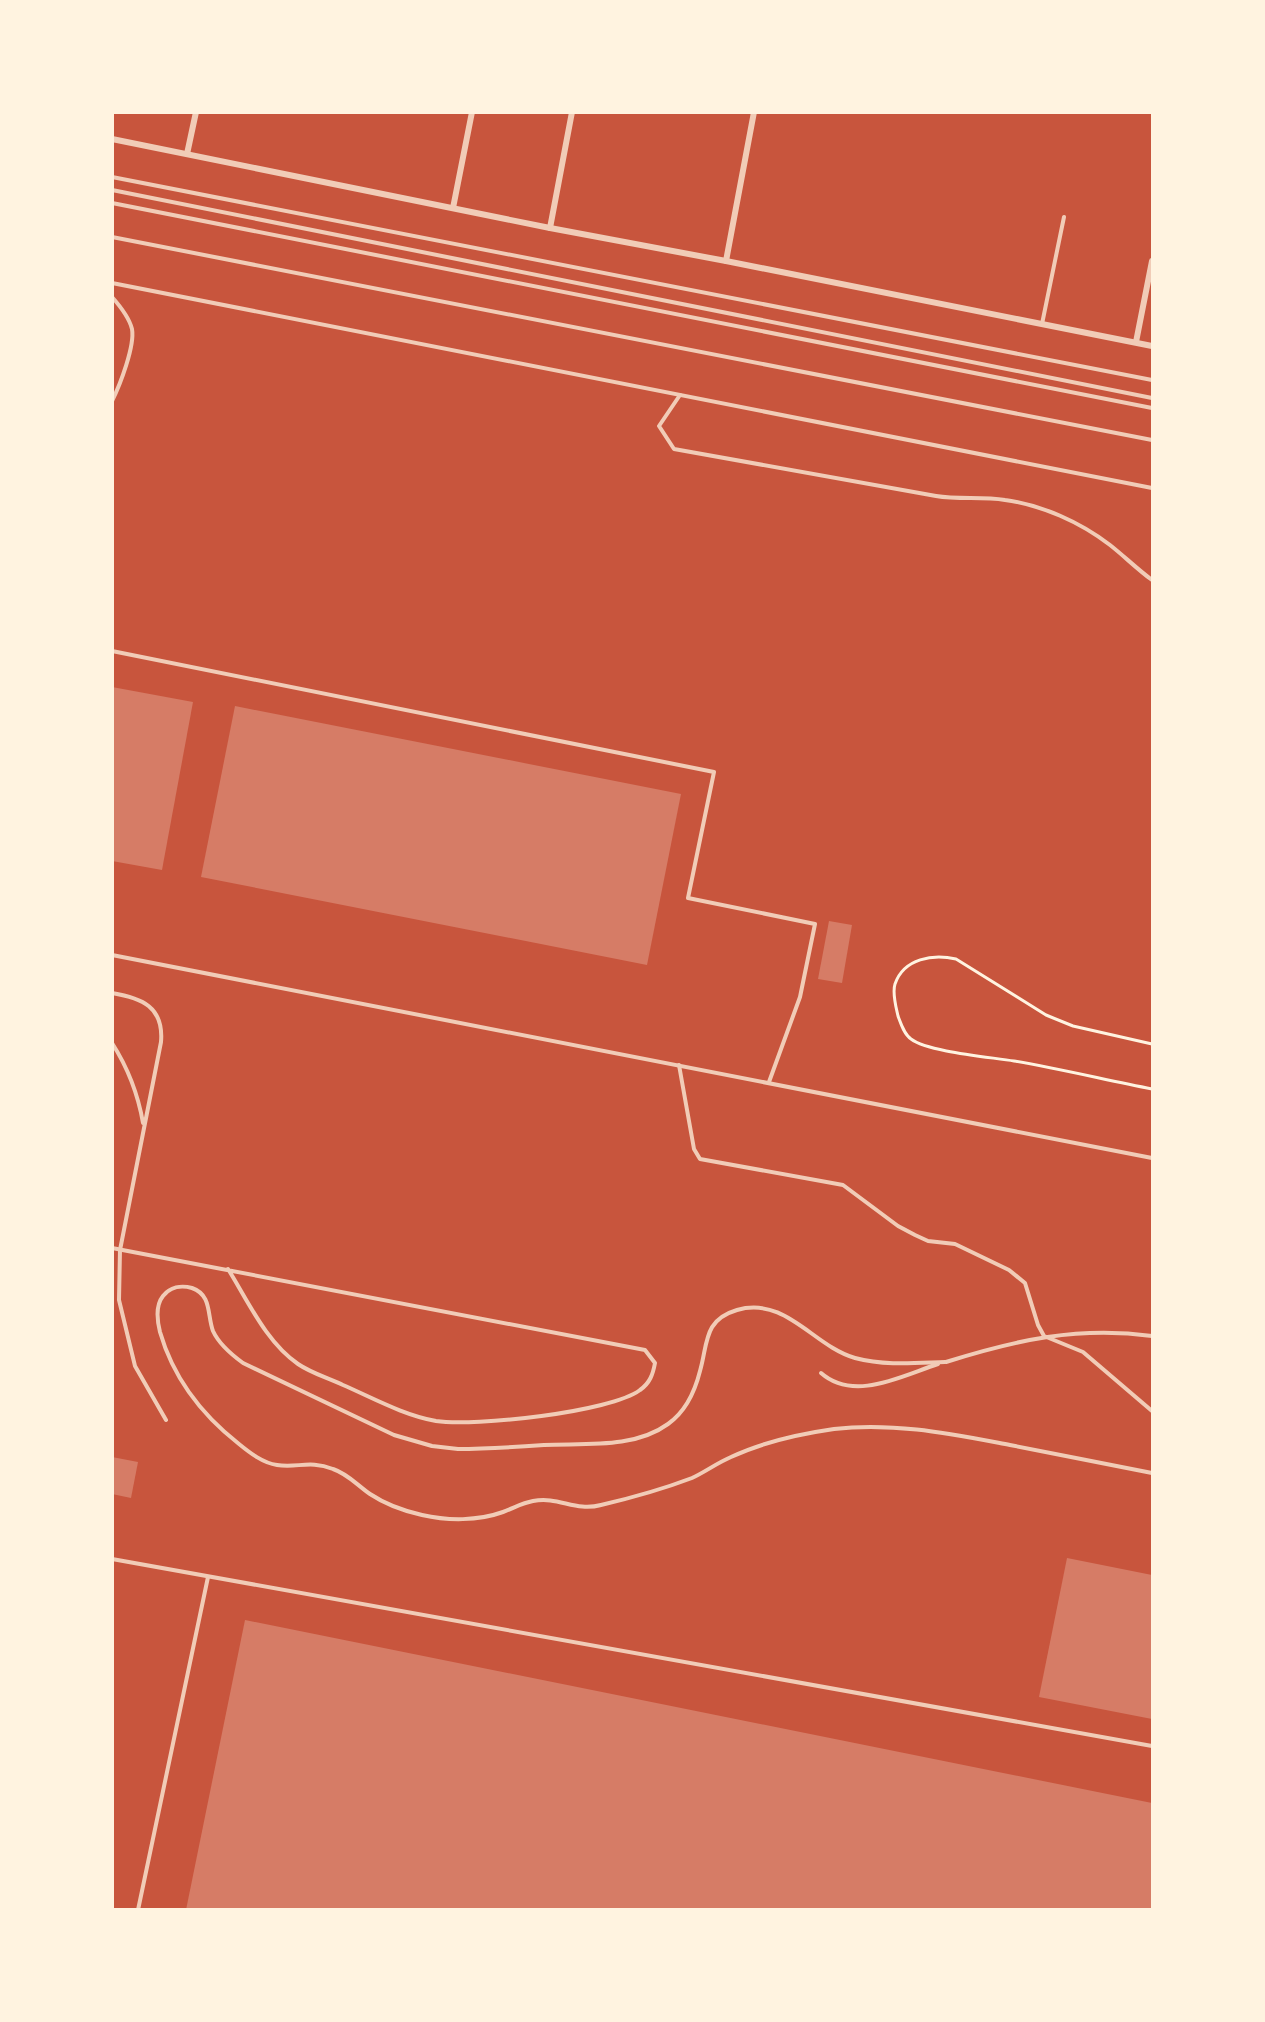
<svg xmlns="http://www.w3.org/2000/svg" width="1265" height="2022" font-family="'Titillium Web',sans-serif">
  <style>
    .building { fill: #d67c66 }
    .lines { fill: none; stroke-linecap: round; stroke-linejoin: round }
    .path { stroke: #fff3e0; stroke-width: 3 }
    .service { stroke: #f1ccb7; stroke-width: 4 }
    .minor { stroke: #f1ccb7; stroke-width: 6 }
  </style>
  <rect width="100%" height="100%" fill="#c8553d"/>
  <g class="building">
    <path d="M112,687L193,702L162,870L112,861Z"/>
    <path d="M235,706L681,794L647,965L201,877Z"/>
    <path d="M829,921L852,925L842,983L818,979Z"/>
    <path d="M112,1457L138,1462L131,1498L112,1494Z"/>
    <path d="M1067,1558L1152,1575V1719L1039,1697Z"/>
    <path d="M245,1620L1152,1803V1910H186Z"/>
  </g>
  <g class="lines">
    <path class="path" d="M1152,1044L1073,1026L1046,1015L956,959C933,954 904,958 895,984C892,993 896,1007 898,1016C901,1024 904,1034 911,1039C928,1052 990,1057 1014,1061C1060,1069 1106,1080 1152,1089"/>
    <g class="service">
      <path d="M112,177L1152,380"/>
      <path d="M112,190L1152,398"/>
      <path d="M112,203L1152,408"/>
      <path d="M112,237L1152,440"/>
      <path d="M112,283L1152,488"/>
      <path d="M112,297C120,306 129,317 132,329C135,346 120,385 112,401"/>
      <path d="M1042,324L1064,217"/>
      <path d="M680,395L659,426L674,449L936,496C959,500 982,496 1005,500C1042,505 1080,522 1110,545C1124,556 1137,569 1152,580"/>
      <path d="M112,651L714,772L688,898L815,924L800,997L769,1082"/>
      <path d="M112,955L1152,1158"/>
      <path d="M112,993C142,998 164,1007 161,1042L120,1250L119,1300L135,1366L166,1420"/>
      <path d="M112,1043C128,1068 138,1094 143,1123"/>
      <path d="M679,1065L694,1149L700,1159L843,1185L898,1226L915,1235L928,1241L955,1244L1009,1270L1025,1283L1038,1325L1044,1336L1083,1352L1152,1411"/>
      <path d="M112,1248L645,1350L655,1363C653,1374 650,1383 640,1390C611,1412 474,1427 436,1421C403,1415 373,1398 343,1385C328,1378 311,1373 298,1364C266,1342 248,1301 228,1269"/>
      <path d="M945,1362C915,1363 885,1366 855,1358C813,1346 786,1296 737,1310C703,1320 708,1344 700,1371C695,1391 685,1412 668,1424C634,1449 584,1443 544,1445C516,1447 487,1449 458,1449L432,1446L394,1435L243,1363C232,1355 219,1344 213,1331C207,1315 212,1295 192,1288C181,1285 170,1287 163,1296C155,1306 157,1320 160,1332C173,1377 202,1415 239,1444C250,1453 263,1463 277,1465C298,1468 310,1460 333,1469C348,1474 357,1485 370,1494C385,1504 404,1511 422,1515C448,1521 478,1521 503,1512C514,1508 522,1503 533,1501C559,1496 575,1512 601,1505C631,1498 663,1489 692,1478C705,1472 717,1463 731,1457C763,1442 799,1434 834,1429C894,1422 951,1434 1010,1445C1057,1454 1105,1464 1152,1473"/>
      <path d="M946,1362C1016,1340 1078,1326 1152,1336"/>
      <path d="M821,1373C854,1402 901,1376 938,1364"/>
      <path d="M112,1559L1152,1746"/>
      <path d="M138,1910L208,1577"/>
    </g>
    <g class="minor">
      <path d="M112,139L550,228L726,261L1152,346"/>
      <path d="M187,154L196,112"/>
      <path d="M453,208L472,112"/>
      <path d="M550,228L572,112"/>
      <path d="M726,261L754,112"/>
      <path d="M1136,342L1152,261"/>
    </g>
  </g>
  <rect width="1265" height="2022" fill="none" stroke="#fff3e0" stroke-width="228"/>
</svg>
